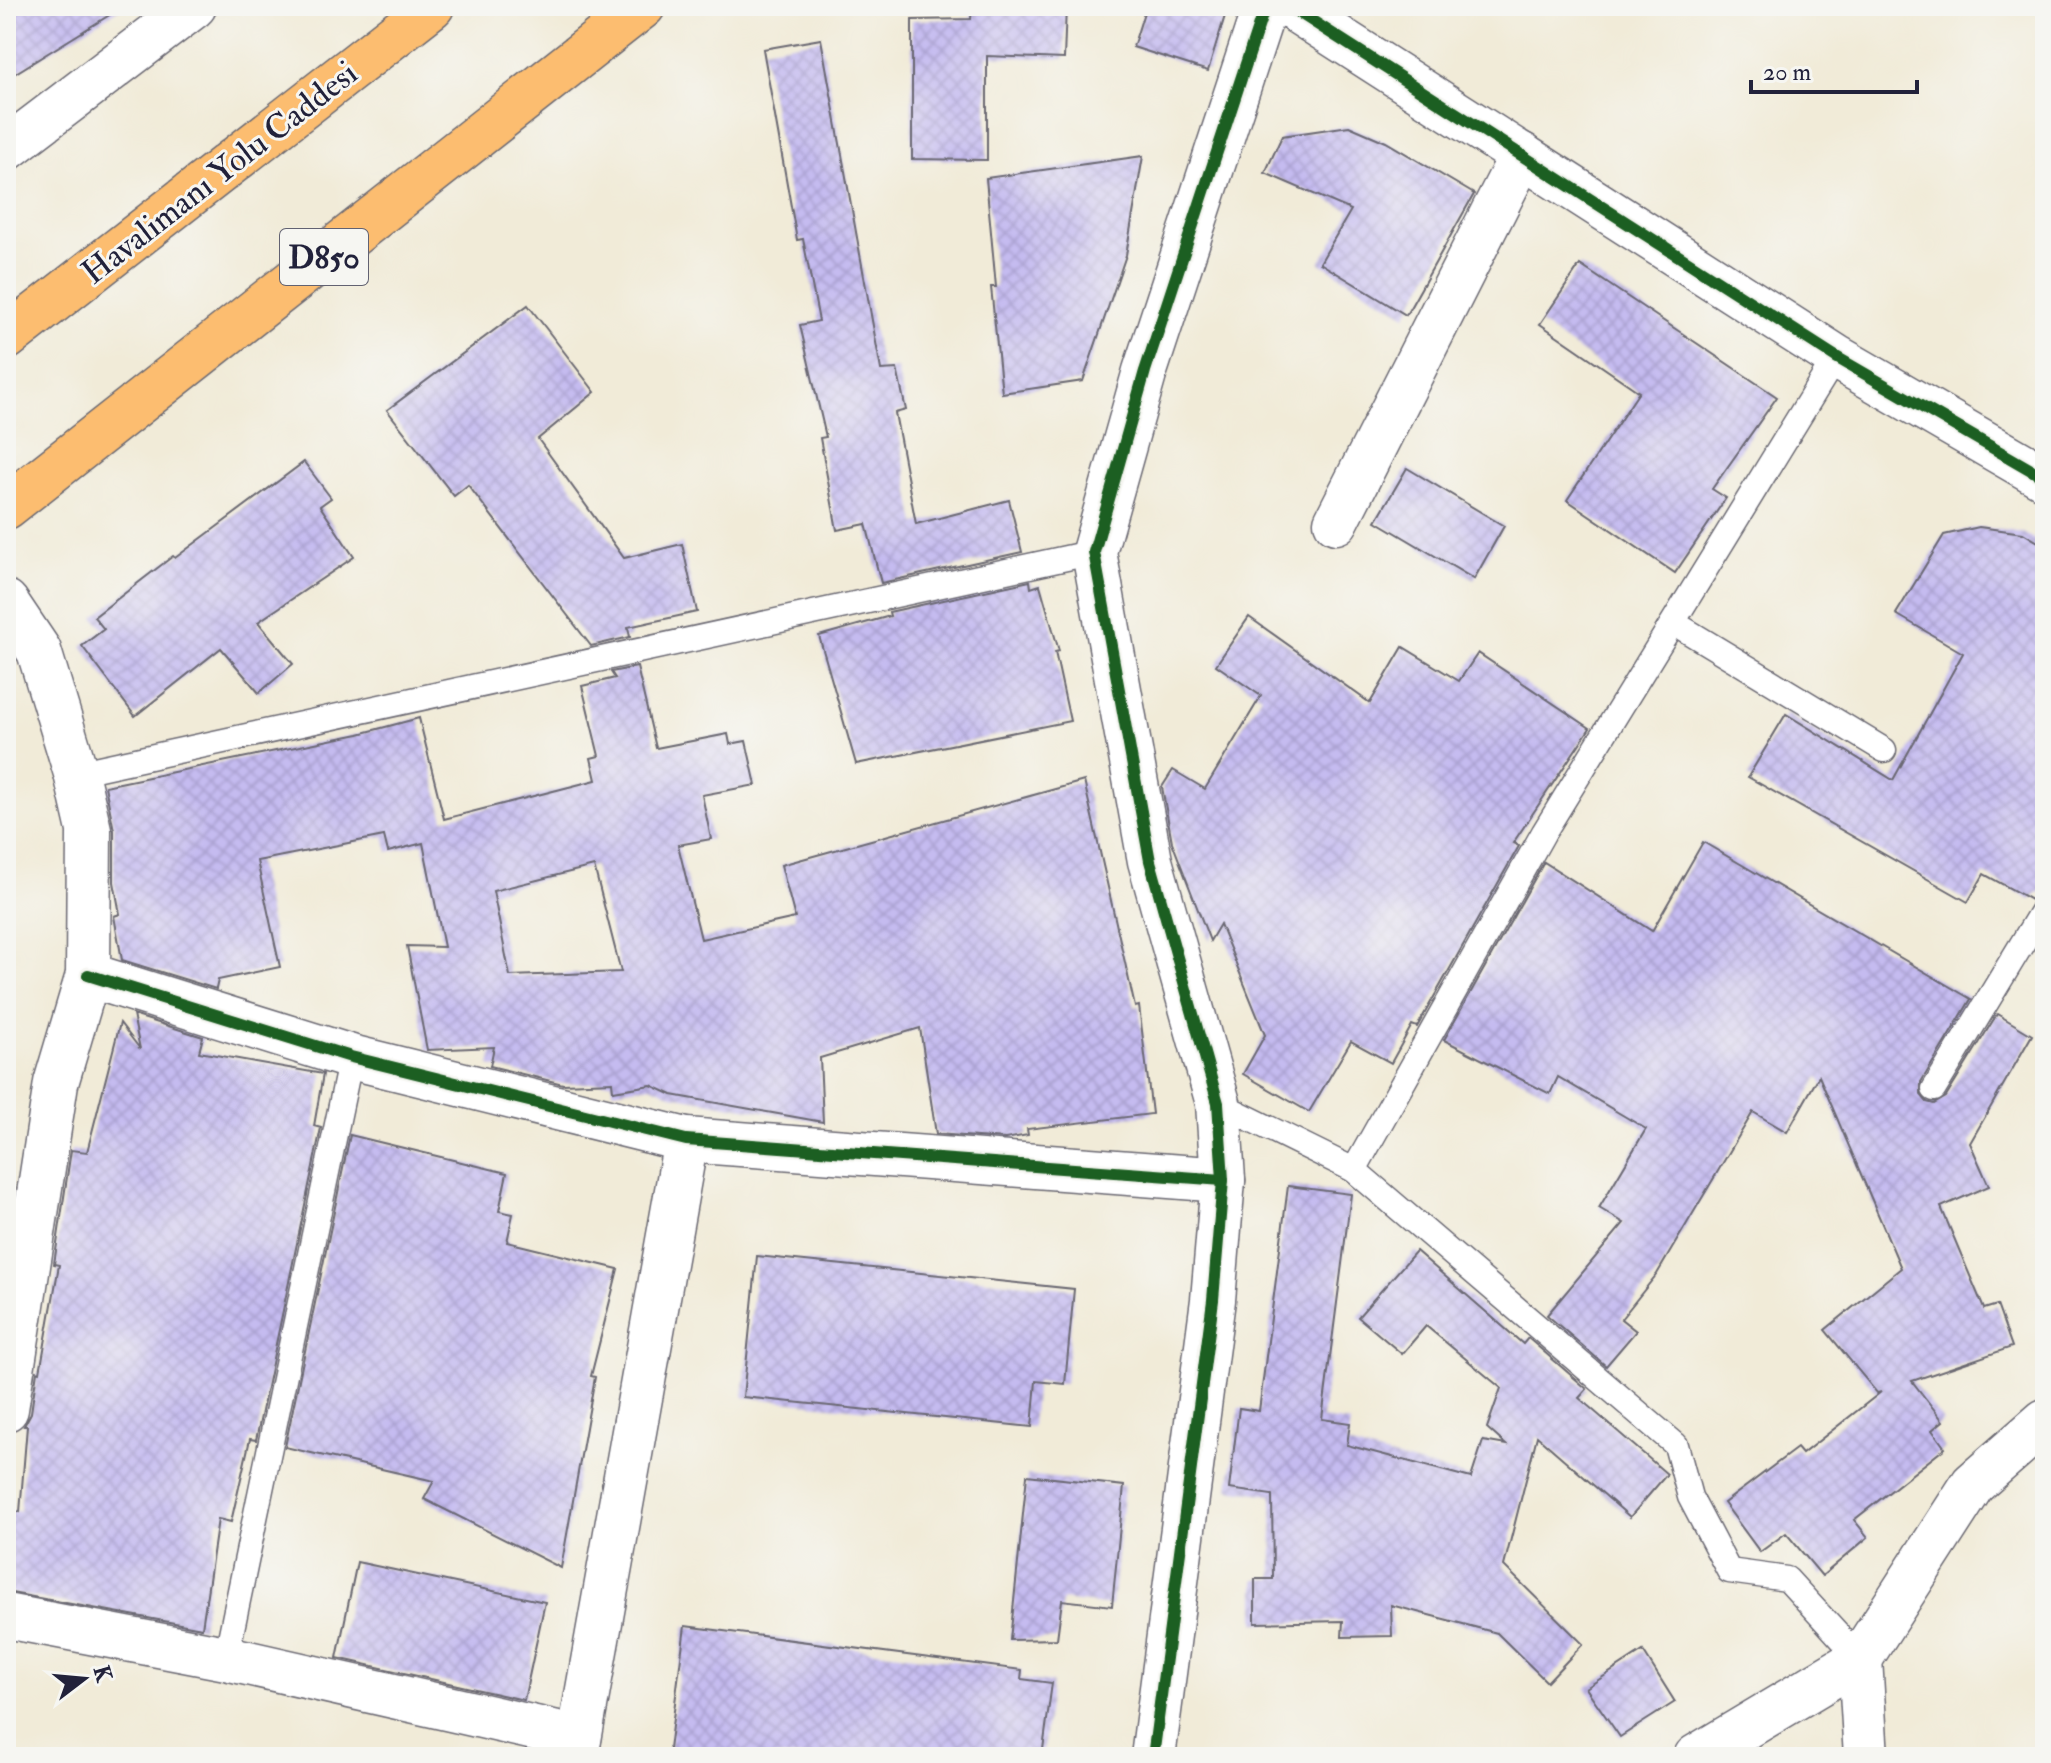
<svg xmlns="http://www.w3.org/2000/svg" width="2051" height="1763" font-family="'IM FELL Double Pica',serif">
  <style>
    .building { fill: url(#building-cross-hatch); fill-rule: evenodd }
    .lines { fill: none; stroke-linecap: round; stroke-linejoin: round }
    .service-casing { stroke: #6a6872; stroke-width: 27 }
    .minor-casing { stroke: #6a6872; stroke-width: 47 }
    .trunk-casing { stroke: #6a6872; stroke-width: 47 }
    .service { stroke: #fff; stroke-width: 24 }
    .minor { stroke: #fff; stroke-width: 44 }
    .trunk { stroke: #fcbd6f; stroke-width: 44 }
    .cycleway-casing { stroke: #f6f6f2; stroke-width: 17 }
    .cycleway { stroke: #1b5e20; stroke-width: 12 }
    .labels { text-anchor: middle; stroke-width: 6; stroke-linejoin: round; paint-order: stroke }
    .shield { fill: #f6f6f2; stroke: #626272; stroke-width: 2 }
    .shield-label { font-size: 32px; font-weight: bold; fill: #22223b }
    .street-label { font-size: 34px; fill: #22223b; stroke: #f6f6f2 }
  </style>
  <defs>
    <pattern id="building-cross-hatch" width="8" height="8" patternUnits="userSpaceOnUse" patternTransform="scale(2)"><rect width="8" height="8" fill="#c5bbf0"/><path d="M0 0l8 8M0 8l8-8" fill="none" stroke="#a9a0cf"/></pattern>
  </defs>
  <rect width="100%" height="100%" fill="#f6f6f2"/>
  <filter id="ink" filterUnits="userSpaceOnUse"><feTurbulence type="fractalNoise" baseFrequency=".0125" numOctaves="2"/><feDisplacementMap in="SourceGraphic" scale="16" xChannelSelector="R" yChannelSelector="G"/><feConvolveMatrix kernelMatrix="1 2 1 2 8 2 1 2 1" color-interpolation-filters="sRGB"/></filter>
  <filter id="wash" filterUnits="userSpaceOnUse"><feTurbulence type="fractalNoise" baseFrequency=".006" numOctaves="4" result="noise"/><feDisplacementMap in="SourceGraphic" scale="32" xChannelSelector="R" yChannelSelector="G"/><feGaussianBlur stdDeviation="1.8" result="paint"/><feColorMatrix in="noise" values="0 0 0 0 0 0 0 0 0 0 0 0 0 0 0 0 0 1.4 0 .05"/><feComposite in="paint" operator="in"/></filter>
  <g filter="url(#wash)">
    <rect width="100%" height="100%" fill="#f1ebd8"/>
    <g id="blocks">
      <g class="building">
        <path d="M6,6H124L6,79Z"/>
        <path d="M972,6H1066L1064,59L987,56V160L912,159V20L971,19Z"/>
        <path d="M1146,6H1228L1208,71L1133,47Z"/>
        <path d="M821,39L881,370L897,369L906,410L895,413L916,524L1009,500L1022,552L881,583L866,524L837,530L820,438L826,437L800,325L819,321L803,239L797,240L763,49Z"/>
        <path d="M1349,126L1386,142L1474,194L1406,315L1320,263L1351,210L1265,173L1282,136Z"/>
        <path d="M1143,156L1126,255L1083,381L1002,393L991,287H996L986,178Z"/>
        <path d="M1580,265L1777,397L1712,489L1726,498L1675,573L1567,500L1639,392L1540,324Z"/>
        <path d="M528,305L595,392L538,439L624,558L682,544L697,612L628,627L630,637L591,646L468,485L454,496L387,410Z"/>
        <path d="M304,462L331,498L320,506L354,557L258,622L293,664L259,693L221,648L135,716L82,646L104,629L94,617L173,556L175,558Z"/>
        <path d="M1407,468L1504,526L1474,579L1376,521Z"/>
        <path d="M1979,527L2023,533L2045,546V891L2037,893L2031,900L1984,874L1968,902L1748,777L1786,714L1893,780L1963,653L1896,614L1944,535Z"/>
        <path d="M1030,581L1031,588L1040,585L1059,651L1055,652L1070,721L856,764L819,636L890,616L889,612Z"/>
        <path d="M1249,617L1370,703L1403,647L1459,681L1478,653L1590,728L1513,843L1519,846L1417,1027L1412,1025L1391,1063L1351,1041L1309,1112L1243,1074L1265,1035L1220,924L1210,941L1172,842L1162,787L1173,770L1205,789L1261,696L1216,665Z"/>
        <path d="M637,667L656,748L728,734L730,744L746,741L756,785L702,795L711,839L678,845L701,939L795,918L781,865L1084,781L1135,1007L1139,1006L1152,1114L1027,1129L1028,1135L1005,1139L936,1134L920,1028L820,1058L823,1122L672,1095L651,1085L613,1091L612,1082L563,1084L490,1066L494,1047L427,1050L407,946L444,947L423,843L388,852L384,836L257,861L280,967L218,980L216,989L122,960L114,916L120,914L114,882V830L105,786L359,734L419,718L444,819L596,780L591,758L599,756L582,686L615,678L611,672ZM594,866L621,972L510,976L493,891Z"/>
        <path d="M1703,842L1971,999L1921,1082V1095L1927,1102L1934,1104L1946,1097L1997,1014L2032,1035L1970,1143L1989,1186L1941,1207L1984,1309L1997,1305L2012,1347L1912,1381L1943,1421L1932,1430L1945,1448L1854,1520L1868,1537L1822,1576L1786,1533L1760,1552L1724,1503L1797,1448L1802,1454L1881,1392L1877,1393L1825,1330L1901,1268L1819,1076L1787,1132L1753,1112L1657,1274L1621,1319L1636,1331L1606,1366L1547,1315L1624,1223L1599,1208L1646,1129L1558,1077L1550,1094L1444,1040L1544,862L1652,931Z"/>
        <path d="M133,1015L203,1037L199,1052L323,1074L314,1126L321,1128L256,1440L250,1439L231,1522L218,1519L202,1628L6,1592V1509L20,1512L27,1426H24L31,1413L37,1371L40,1372L59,1265L54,1264L71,1150L87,1152L120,1023L140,1049Z"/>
        <path d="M350,1135L507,1173L499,1211L513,1214L507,1242L618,1269L591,1376L595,1377L561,1568L424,1499L434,1481L285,1447Z"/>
        <path d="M1288,1186L1351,1194L1322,1419L1350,1423L1347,1445L1471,1478L1483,1441L1506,1445L1487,1428L1501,1388L1426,1326L1402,1354L1358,1317L1416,1251L1523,1344L1528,1338L1587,1389L1579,1398L1667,1474L1630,1517L1537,1436L1504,1566L1583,1644L1547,1682L1497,1633L1391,1605L1392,1636L1342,1637L1343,1621L1255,1623V1579H1273L1272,1495L1229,1489L1239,1408L1259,1411Z"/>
        <path d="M757,1256L1074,1289L1065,1384L1036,1381L1032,1427L743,1397Z"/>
        <path d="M1027,1475L1124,1486L1112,1606L1062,1600L1057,1639L1010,1640Z"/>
        <path d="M357,1562L545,1602L524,1700L337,1658Z"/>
        <path d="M685,1626L1022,1670L1021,1679L1052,1683L1042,1757H668Z"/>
        <path d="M1643,1651L1675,1702L1620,1737L1586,1688Z"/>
      </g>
    </g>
  </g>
  <g filter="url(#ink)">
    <use href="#blocks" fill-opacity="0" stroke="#6a6872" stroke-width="2"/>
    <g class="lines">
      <defs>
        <g id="service">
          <path d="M1674,623L1884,750"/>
          <path d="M76,773L1094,552"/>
          <path d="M1934,1089L2045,906"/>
          <path d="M1218,1103L1354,1170L1676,1445L1690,1497L1729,1571L1787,1579L1860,1659"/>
          <path d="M1354,1170L1544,832L1836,357"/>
          <path d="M226,1658L351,1057"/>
        </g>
        <g id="minor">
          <path d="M1289,6L1836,357L2045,478"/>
          <path d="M6,149L194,6"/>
          <path d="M1336,522L1522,155"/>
          <path d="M6,602L39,651L76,773L89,830L88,975L56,1083L6,1409"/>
          <path d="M88,975L351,1057L686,1140L1223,1180"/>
          <path d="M6,1616L226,1658L579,1738"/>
          <path d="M1860,1659L1866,1757"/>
          <path d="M576,1757L686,1140"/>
          <path d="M1153,1757L1213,1300L1223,1180L1218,1103L1150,861L1094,552L1145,371L1265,6"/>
          <path d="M1696,1757L1860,1659L1973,1484L2045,1421"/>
        </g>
        <g id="trunk">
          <path d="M6,338L432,6"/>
          <path d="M6,507L643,6"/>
        </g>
      </defs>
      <use href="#service" class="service-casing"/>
      <use href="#minor" class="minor-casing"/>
      <use href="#trunk" class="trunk-casing"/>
      <use href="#service" class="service"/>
      <use href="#minor" class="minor"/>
      <use href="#trunk" class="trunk"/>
      <defs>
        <g id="cycleway">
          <path d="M1289,6L1836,357L2045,478"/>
          <path d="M88,975L351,1057L686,1140L1223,1180"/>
          <path d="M1153,1757L1213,1300L1223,1180L1218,1103L1150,861L1094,552L1145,371L1265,6"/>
        </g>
      </defs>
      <use href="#cycleway" class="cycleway-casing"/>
      <use href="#cycleway" class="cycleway"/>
    </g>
  </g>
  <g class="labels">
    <rect class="shield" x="280" y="229" width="88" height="56" rx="6"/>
    <g class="shield-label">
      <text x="324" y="268">D850</text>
    </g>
    <g class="street-label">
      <text transform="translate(219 172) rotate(-38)" y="12">Havalimanı Yolu Caddesi</text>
    </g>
  </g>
  <rect width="2051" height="1763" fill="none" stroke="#f6f6f2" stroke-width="32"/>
  <g transform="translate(84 1679) rotate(74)" stroke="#f6f6f2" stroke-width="6" paint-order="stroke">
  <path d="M0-6L14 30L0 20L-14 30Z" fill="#22223b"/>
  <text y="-12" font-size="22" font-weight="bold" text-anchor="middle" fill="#22223b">K</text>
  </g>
  <path d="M1751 80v12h166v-12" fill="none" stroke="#22223b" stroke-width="4"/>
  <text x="1763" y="80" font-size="24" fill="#22223b" stroke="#f6f6f2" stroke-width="6" paint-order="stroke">20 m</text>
</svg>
